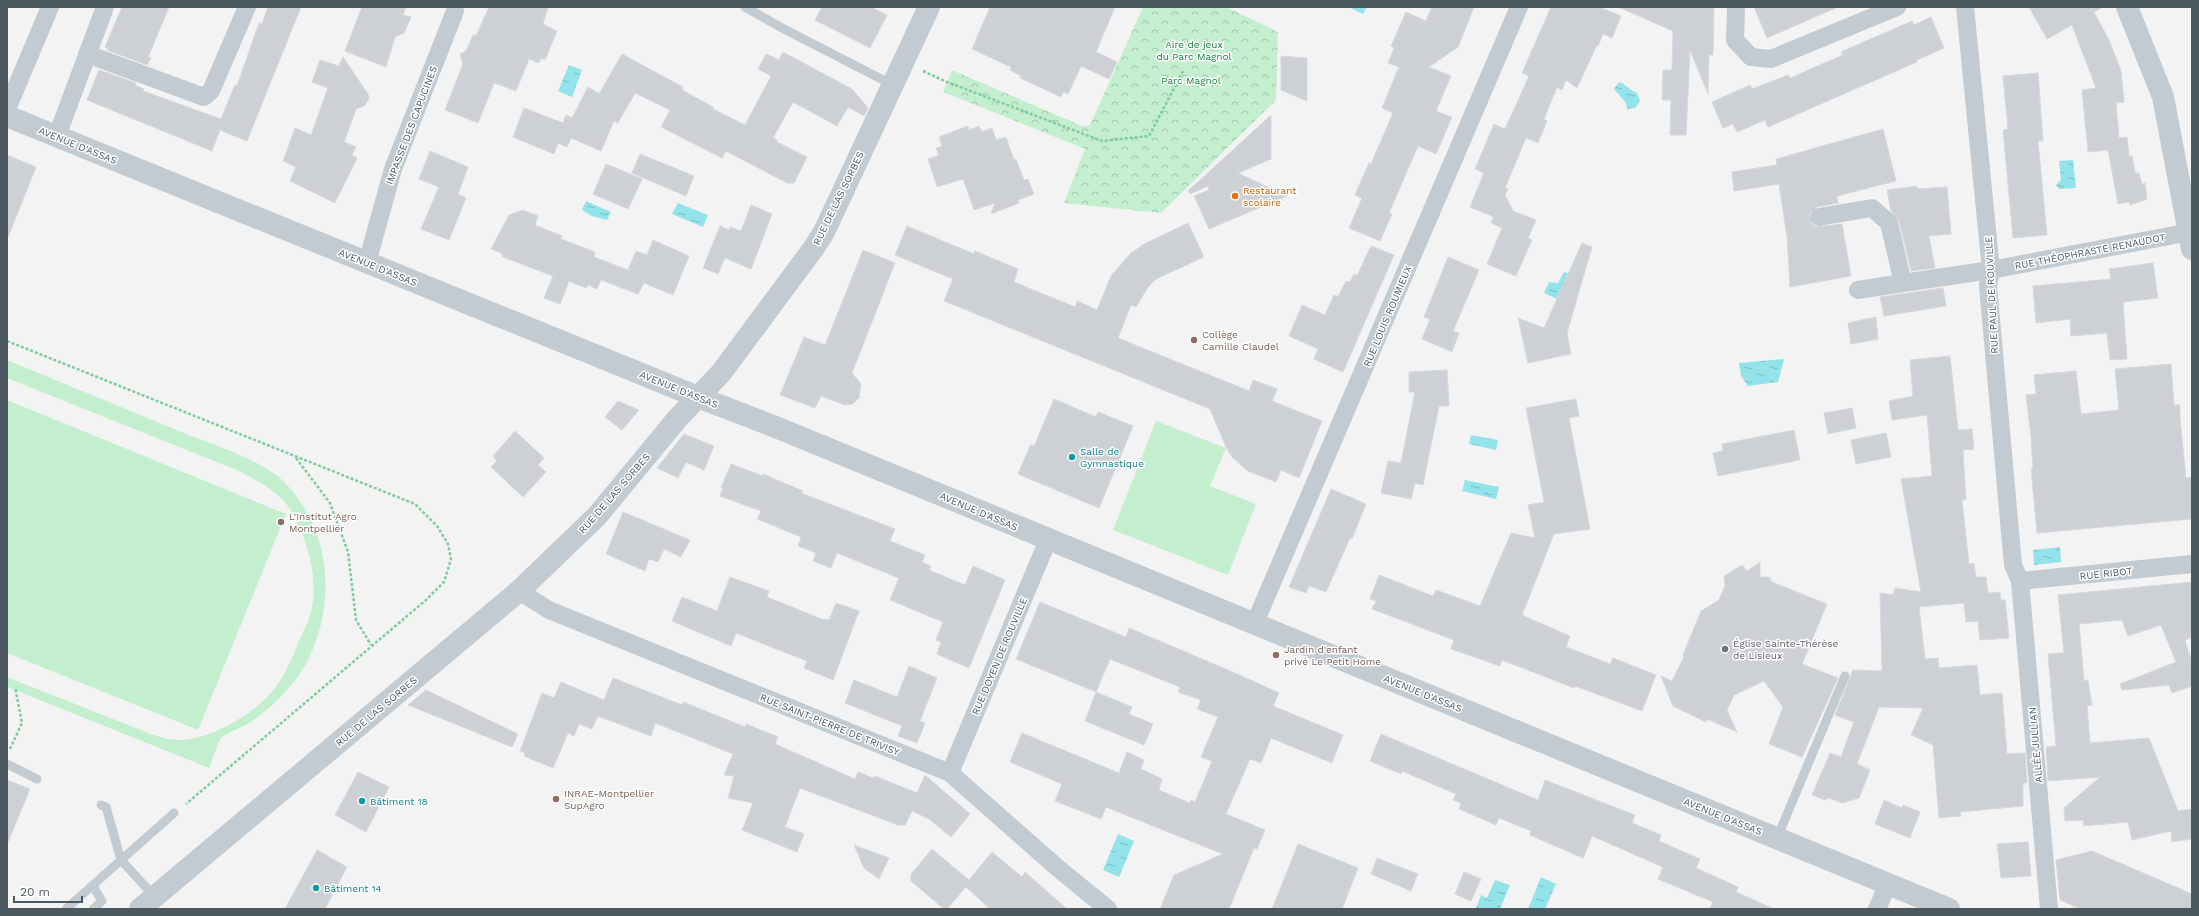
<svg xmlns="http://www.w3.org/2000/svg" width="2199" height="916" font-family="'Work Sans',sans-serif">
  <style>
    .green { fill: #c4efcf }
    .forest { fill: url(#forest-crowns) }
    .water { fill: url(#water-ripples) }
    .building { fill: #cdd0d4; stroke: #d7d9dd }
    .lines { fill: none; stroke-linecap: round; stroke-linejoin: round }
    .path { stroke: #7dcc9b; stroke-width: 2.5; stroke-dasharray: 3 2; stroke-linecap: butt }
    .service { stroke: #c1cbd1; stroke-width: 9 }
    .minor { stroke: #c1cbd1; stroke-width: 18 }
    .tertiary { stroke: #c1cbd1; stroke-width: 22 }
    .food-dot { fill: #e8710a; stroke: #fff; stroke-width: 1.5 }
    .education-dot { fill: #8d6e63; stroke: #fff; stroke-width: 1.5 }
    .culture-dot { fill: #0f9aa8; stroke: #fff; stroke-width: 1.5 }
    .worship-dot { fill: #6b7280; stroke: #fff; stroke-width: 1.5 }
    .labels { text-anchor: middle; stroke-width: 3; stroke-linejoin: round; paint-order: stroke }
    .park-label { font-size: 10px; fill: #1b8141; stroke: #fff }
    .street-label { font-size: 10px; fill: #4b5860; stroke: #fff }
    .food-label { font-size: 10px; fill: #c56008; stroke: #fff; text-anchor: start }
    .education-label { font-size: 10px; fill: #785e54; stroke: #fff; text-anchor: start }
    .culture-label { font-size: 10px; fill: #0d838f; stroke: #fff; text-anchor: start }
    .worship-label { font-size: 10px; fill: #5b616d; stroke: #fff; text-anchor: start }
  </style>
  <defs>
    <pattern id="forest-crowns" width="20" height="18" patternUnits="userSpaceOnUse"><rect width="20" height="18" fill="#c4efcf"/><path d="M2 6a3 3 0 1 1 6 0M12 15a3 3 0 1 1 6 0" fill="none" stroke="#a1c4ab"/></pattern>
    <pattern id="water-ripples" width="26" height="14" patternUnits="userSpaceOnUse"><rect width="26" height="14" fill="#93e3ea"/><path d="M2 4q2-2 4 0t4 0M15 11q2-2 4 0t4 0" fill="none" stroke="#7abbc1"/></pattern>
  </defs>
  <rect width="100%" height="100%" fill="#f4f3f3"/>
  <g class="green">
    <path d="M7,360C66,384 125,409 184,433C216,446 265,460 288,486C332,534 336,605 307,662C295,685 271,709 249,723C244,726 224,735 221,738C216,747 213,759 209,768L7,687V677L151,734C160,737 170,740 180,740C211,739 250,716 270,694C283,680 292,659 299,641C304,630 310,619 312,607C318,576 307,538 291,511C280,492 258,481 239,471L7,378Z"/>
    <path d="M7,400L286,514L198,730L7,653Z"/>
    <path d="M1156,421L1226,448L1210,486L1256,504L1228,575L1113,530Z"/>
  </g>
  <path class="forest" d="M1143,7H1226L1278,32L1276,100L1161,213L1064,203L1085,149L943,92L952,70L1082,126L1090,125Z"/>
  <g class="water">
    <path d="M1348,7H1367L1363,14Z"/>
    <path d="M569,65L582,70L572,97L558,91Z"/>
    <path d="M1619,82C1625,83 1629,90 1637,93L1640,101L1635,108L1627,109L1626,103L1614,89Z"/>
    <path d="M2073,160L2076,188L2059,189L2056,185L2061,180L2059,161Z"/>
    <path d="M586,201L611,212L607,220L592,216L582,210Z"/>
    <path d="M678,203L708,215L703,227L672,214Z"/>
    <path d="M1564,272L1573,275L1562,301L1544,293L1549,282L1558,283Z"/>
    <path d="M1784,359L1778,382L1748,386L1741,376L1739,363Z"/>
    <path d="M1471,435L1498,440L1496,450L1469,444Z"/>
    <path d="M1465,480L1499,487L1496,499L1462,491Z"/>
    <path d="M2060,547L2061,562L2034,565L2033,550Z"/>
    <path d="M1118,834L1134,841L1119,877L1103,870Z"/>
    <path d="M1541,877L1556,884L1545,909H1528Z"/>
    <path d="M1495,880L1510,885L1500,909L1476,908L1481,895L1487,898Z"/>
  </g>
  <g class="building">
    <path d="M122,7H169L148,57L151,58L147,65L107,50L108,48L105,47Z"/>
    <path d="M268,7H301L247,141L220,130L212,151L87,100L99,70L136,83L135,85L144,89L143,91L221,119L235,85L237,86L259,23L262,24Z"/>
    <path d="M362,7H406L403,15L411,17L404,33L395,37L386,67L345,51Z"/>
    <path d="M489,7H548L543,24L557,31L545,60L541,58L539,63L529,59L516,91L494,83L478,123L445,110L463,64L460,54L466,51L473,35L476,36Z"/>
    <path d="M822,7H871L887,15L870,48L815,20Z"/>
    <path d="M990,7H1115L1096,52L1117,62L1109,79L1081,66L1068,94L1063,92L1061,97L1020,78L1021,76L1010,70L1011,67L972,49Z"/>
    <path d="M1432,7H1474L1458,47L1429,67L1451,76L1436,111L1452,117L1436,154L1418,146L1389,213L1392,214L1380,241L1349,228L1362,198L1355,195L1369,163L1371,164L1393,113L1382,108L1399,67L1388,63L1394,48L1391,46L1406,12L1426,21Z"/>
    <path d="M1551,7H1599L1621,16L1612,38L1603,34L1598,46L1597,45L1577,88L1566,80L1562,90L1557,87L1544,119L1547,121L1538,143L1526,138L1505,188L1508,189L1505,195L1513,211L1536,220L1528,238L1532,240L1516,276L1487,264L1502,228L1491,223L1494,217L1470,207L1484,173L1475,169L1494,124L1505,129L1529,76L1522,73Z"/>
    <path d="M1618,7H1714L1713,55H1709L1708,94L1690,50L1686,135H1670L1671,100H1662L1663,70H1672L1673,31Z"/>
    <path d="M1754,7H1838L1767,38Z"/>
    <path d="M2029,7H2103L2094,12L2109,40L2121,71L2124,102L2116,103L2119,138L2127,137L2129,156H2132L2135,173H2139L2142,184L2145,183L2147,199L2130,205L2129,202L2118,204L2108,150L2088,152L2082,90L2096,88L2072,25L2047,39Z"/>
    <path d="M1931,17L1944,48L1917,60V62L1768,127L1765,120L1737,132L1733,124L1723,128L1712,102L1750,85L1752,89L1788,75L1790,78L1843,55L1841,52L1866,41L1912,21L1914,25Z"/>
    <path d="M783,52L852,89L868,108L864,116L848,107L837,126L793,102L773,138L777,140V142L807,157L794,183H787L726,151L722,158L661,127L670,110L635,93L618,123L614,121L601,151L571,138L567,147L558,143L554,154L513,137L524,108L563,123L566,115L572,118L588,87L599,94L622,54L683,87L682,90L713,107V109L745,125L771,76L758,69L766,54L779,60Z"/>
    <path d="M1281,56L1307,58V101L1281,90Z"/>
    <path d="M343,57L368,94L369,99L364,106L356,109L344,142L356,147L352,155L357,158L335,203L290,181L296,167L283,161L295,128L311,135L328,88L312,82L320,60L339,66Z"/>
    <path d="M2038,73L2043,141H2038L2047,235L2013,238L2003,130L2008,129L2003,76Z"/>
    <path d="M1271,115V159L1238,173L1287,196L1209,229L1194,196L1209,190L1208,186L1190,194L1188,191Z"/>
    <path d="M968,126L969,130L979,126L982,132L992,128L996,140L1006,137L1014,160L1016,159L1024,180L1028,179L1034,194L1018,200L1019,203L991,214L995,203L974,210L963,179L937,187L928,159L939,155L936,148L942,146L939,137Z"/>
    <path d="M1883,129L1896,181L1837,196L1838,203L1817,207L1809,214L1811,223L1816,227L1842,224L1851,276L1790,287L1787,237L1779,184L1734,191L1732,172L1777,165L1776,159Z"/>
    <path d="M430,151L468,167L458,194L466,198L449,240L421,229L439,187L419,179Z"/>
    <path d="M640,154L694,176L686,196L632,173Z"/>
    <path d="M7,155L36,167L8,237H7Z"/>
    <path d="M606,164L642,179L628,209L593,194Z"/>
    <path d="M1917,186V189L1947,187L1951,234L1929,236L1935,268L1911,271L1899,221L1891,211L1887,190Z"/>
    <path d="M751,205L772,214L751,269L725,258L718,274L703,268L720,226L729,230L730,227L741,231Z"/>
    <path d="M523,210L538,216L535,225L562,236L561,239L595,252L594,257L628,270L636,251L647,255L653,240L689,256L673,295L644,283L638,294L601,280L597,289L588,285L586,288L569,281L560,304L544,298L553,276L503,257L501,253L491,249L509,215Z"/>
    <path d="M1188,223L1204,257L1156,279L1148,287L1136,307L1131,305L1118,338L1249,391L1253,380L1277,389L1272,401L1322,421L1299,478L1281,470L1276,482L1248,471L1232,457L1226,447L1210,409L944,301L953,279L895,255L907,226L974,254L975,251L1018,269L1014,282L1075,307L1077,301L1097,310L1111,276L1131,253L1144,244Z"/>
    <path d="M1582,243L1592,247L1567,333L1571,354L1528,363L1518,318L1544,328Z"/>
    <path d="M1371,246L1394,255L1343,372L1314,359L1318,349L1289,336L1302,305L1325,315L1334,295L1338,297L1346,281L1350,282L1354,274L1357,276Z"/>
    <path d="M863,250L895,263L852,373L861,384L859,398L853,404L845,405L821,396L815,408L780,395L804,337L825,345Z"/>
    <path d="M1448,257L1479,270L1453,331L1459,333L1452,352L1422,339L1430,319L1424,317Z"/>
    <path d="M2153,263L2158,298L2123,302L2127,359L2110,360L2107,333L2071,336L2070,319L2036,323L2033,286L2111,279L2109,269Z"/>
    <path d="M1943,288L1946,306L1884,316L1880,297Z"/>
    <path d="M1876,317L1878,339L1851,344L1848,323Z"/>
    <path d="M1950,356L1958,430L1972,429L1974,449L1963,450L1966,500H1962L1969,564L1974,563L1976,577H1986L1988,593L2000,592L2001,600H2005L2009,638L1980,640L1978,621L1966,622L1964,603L1919,607L1925,659L1938,658L1939,668L1977,665L1980,695L2002,693L2007,754L2025,753L2027,783H2023V806L1960,812L1961,816L1939,818L1933,745L1911,735L1923,708L1879,707L1857,764L1870,770L1859,798L1842,803L1829,798L1825,800L1812,795L1830,753L1841,757L1854,722L1835,715L1853,670L1882,671L1880,593L1893,595L1895,588L1921,592L1901,479L1932,476L1927,415L1892,420L1889,401L1913,396L1910,360Z"/>
    <path d="M2171,364L2174,405H2180V419L2186,478L2192,477V519L2037,533L2031,469H2033L2031,437L2026,395L2036,394L2034,375L2076,371L2081,414L2119,410L2115,369Z"/>
    <path d="M1447,370L1449,406H1439L1423,485L1415,483L1411,499L1381,493L1388,461L1401,463L1415,392H1409V372Z"/>
    <path d="M1054,399L1096,417L1098,412L1133,426L1099,508L1018,474L1031,444L1034,446Z"/>
    <path d="M1576,399L1579,416L1569,418L1590,529L1554,534L1522,615L1570,636L1566,647L1610,664L1613,658L1656,675L1642,711L1575,686L1574,688L1502,660L1500,666L1451,649L1454,640L1372,609L1376,601L1370,599L1379,575L1433,596L1436,590L1480,606L1511,533L1535,538L1528,505L1544,502L1526,408Z"/>
    <path d="M618,401L639,410L622,430L605,417Z"/>
    <path d="M1852,408L1856,428L1828,434L1824,413Z"/>
    <path d="M1794,430L1800,460L1718,476L1713,453L1723,451L1722,444Z"/>
    <path d="M515,431L544,458L538,465L546,472L523,497L491,467L497,461L493,456Z"/>
    <path d="M1886,433L1891,457L1856,464L1851,440Z"/>
    <path d="M684,434L714,446L704,470L686,462L678,478L657,468Z"/>
    <path d="M731,464L763,476V474L803,491L801,493L895,529L890,541L925,555L922,562L931,566L929,570L965,585L973,566L1005,580L969,668L937,654L941,642L936,640L943,622L890,600L899,578L837,553L831,568L813,561L816,553L798,546L801,537L757,519L761,511L720,496L723,488H721Z"/>
    <path d="M1331,489L1366,504L1352,539L1350,538L1326,592L1309,586L1306,593L1289,587Z"/>
    <path d="M623,512L690,540L681,557L664,549L658,562L649,559L645,571L606,554Z"/>
    <path d="M1760,562V577H1769L1772,582L1827,604L1802,664L1838,678L1802,757L1769,744L1783,707L1764,681L1734,695L1727,710L1737,732L1707,719L1706,722L1673,706L1661,676L1672,681L1684,657L1683,655L1701,611L1719,600L1725,586L1724,576L1742,565L1747,571Z"/>
    <path d="M730,577L769,591L767,597L824,620V619L829,620L836,603L859,611L833,680L804,668L807,661L736,633L731,646L672,621L682,597L717,611Z"/>
    <path d="M2192,582V637L2185,640L2190,657H2192V686L2172,693L2169,685L2122,690L2120,684L2176,662L2161,625L2128,636L2122,620L2079,624L2084,681L2088,680L2092,705L2087,706L2090,743L2149,738L2178,811L2192,809V839L2172,842L2171,831L2132,840L2128,822L2084,826L2083,820L2065,821L2064,808L2100,777L2048,781L2046,747L2056,746L2048,654L2064,653L2058,595Z"/>
    <path d="M1040,602L1126,637L1129,628L1228,670L1279,693L1273,706L1343,735L1332,763L1271,738L1261,763L1250,759L1226,814L1265,830L1257,849L1254,848L1229,909H1160L1174,875L1223,854L1106,807L1101,819L1055,801L1062,784L1010,762L1022,733L1119,773L1127,752L1144,760L1141,769L1162,779L1159,790L1190,803L1191,800L1195,802L1212,761L1201,757L1218,717L1197,709L1201,700L1178,692L1180,687L1110,659L1096,692L1016,659Z"/>
    <path d="M909,666L937,678L920,721L925,723L917,743L898,736L902,726L845,703L854,680L897,697Z"/>
    <path d="M613,678L682,705L683,702L745,727L746,724L778,737L775,744L855,779L858,772L873,778L875,776L917,793L925,775L970,814L951,837L929,819L912,811L905,825H898L800,788L785,827L804,834L797,852L742,830L753,803L728,798L734,776L724,775L733,754L655,723L651,736L598,716L592,729L579,724L574,736L568,733L553,768L524,756L525,753L520,751L542,693L554,698L561,682L604,700Z"/>
    <path d="M426,690L518,734L512,747L408,705Z"/>
    <path d="M1096,692L1132,707L1129,714L1153,724L1144,745L1085,721Z"/>
    <path d="M1381,734L1538,800L1545,780L1635,815L1632,823L1661,835L1659,841L1700,859L1696,868L1738,887L1736,892L1774,909H1710L1713,902L1658,879L1663,867L1592,836L1583,858L1530,835L1531,831L1499,818L1496,825L1459,809L1461,803L1453,800L1456,794L1402,771L1401,774L1370,761Z"/>
    <path d="M358,772L389,787L366,832L335,815Z"/>
    <path d="M7,780L30,789L8,842H7Z"/>
    <path d="M1884,800L1902,808L1903,805L1920,812L1910,838L1875,824Z"/>
    <path d="M2028,842L2031,876L2001,878L1997,844Z"/>
    <path d="M1298,844L1358,868L1342,909H1272Z"/>
    <path d="M854,845L889,858L879,879L864,868Z"/>
    <path d="M932,849L969,880L992,852L1022,877L1025,872L1067,909H990L966,887L947,909H944L911,881V874Z"/>
    <path d="M317,850L347,867L325,909H285Z"/>
    <path d="M2092,851L2192,894V909H2081L2060,900L2056,860Z"/>
    <path d="M1377,858L1418,874L1411,891L1371,874Z"/>
    <path d="M1464,872L1481,879L1471,901L1455,894Z"/>
  </g>
  <g class="lines">
    <g class="path">
      <path d="M923,71L947,82L1102,141L1149,136L1183,71"/>
      <path d="M7,341L415,504L437,526L448,544L451,559L444,582L426,600L186,804"/>
      <path d="M296,458L330,503L348,552L356,620L371,645"/>
      <path d="M10,749L22,723L15,687"/>
    </g>
    <g class="service">
      <path d="M745,7L782,28L893,85"/>
      <path d="M7,764L37,779"/>
      <path d="M101,805L106,807L121,860L154,896"/>
      <path d="M1777,838L1845,676"/>
      <path d="M66,909L174,813"/>
      <path d="M93,909L102,901L93,886"/>
    </g>
    <g class="minor">
      <path d="M1736,7L1735,40L1751,57L1771,59L1897,7"/>
      <path d="M1965,7L1991,270L1988,286L2013,565L2020,581L2049,909"/>
      <path d="M87,54L204,97L211,91L247,7"/>
      <path d="M7,109L50,7"/>
      <path d="M57,136L105,7"/>
      <path d="M1819,217L1872,208L1889,223L1903,283L1991,270L2190,232"/>
      <path d="M367,263L393,169L455,11"/>
      <path d="M1858,290L1903,283"/>
      <path d="M2020,581L2192,564"/>
      <path d="M519,591L549,610L950,773L1060,870L1108,909"/>
      <path d="M1254,625L1519,7"/>
      <path d="M950,773L1048,540"/>
      <path d="M1877,909L1888,884"/>
    </g>
    <g class="tertiary">
      <path d="M2127,7L2163,97L2192,249"/>
      <path d="M7,116L698,397L778,428L1949,909"/>
      <path d="M140,909L519,591L597,516L677,419L721,373L813,249L824,232L929,7"/>
    </g>
  </g>
  <circle class="food-dot" cx="1235" cy="196" r="4"/>
  <g class="education-dot">
    <circle cx="1194" cy="340" r="4"/>
    <circle cx="281" cy="522" r="4"/>
    <circle cx="1276" cy="655" r="4"/>
    <circle cx="556" cy="799" r="4"/>
  </g>
  <g class="culture-dot">
    <circle cx="1072" cy="457" r="4"/>
    <circle cx="362" cy="801" r="4"/>
    <circle cx="316" cy="888" r="4"/>
  </g>
  <circle class="worship-dot" cx="1725" cy="649" r="4"/>
  <g class="labels">
    <g class="park-label">
      <text x="1194" y="48">Aire de jeux<tspan x="1194" dy="12">du Parc Magnol</tspan></text>
      <text x="1191" y="84">Parc Magnol</text>
    </g>
    <g class="street-label">
      <text transform="translate(411 125) rotate(-69)" y="4">IMPASSE DES CAPUCINES</text>
      <text transform="translate(78 145) rotate(22)" y="4">AVENUE D'ASSAS</text>
      <text transform="translate(838 198) rotate(-64)" y="4">RUE DE LAS SORBES</text>
      <text transform="translate(2090 251) rotate(-11)" y="4">RUE THÉOPHRASTE RENAUDOT</text>
      <text transform="translate(378 267) rotate(22)" y="4">AVENUE D'ASSAS</text>
      <text transform="translate(1991 295) rotate(-93)" y="4">RUE PAUL DE ROUVILLE</text>
      <text transform="translate(1387 316) rotate(-67)" y="4">RUE LOUIS ROUMIEUX</text>
      <text transform="translate(679 389) rotate(22)" y="4">AVENUE D'ASSAS</text>
      <text transform="translate(614 493) rotate(-49)" y="4">RUE DE LAS SORBES</text>
      <text transform="translate(979 511) rotate(23)" y="4">AVENUE D'ASSAS</text>
      <text transform="translate(2106 573) rotate(-6)" y="4">RUE RIBOT</text>
      <text transform="translate(999 656) rotate(-67)" y="4">RUE DOYEN DE ROUVILLE</text>
      <text transform="translate(1423 693) rotate(22)" y="4">AVENUE D'ASSAS</text>
      <text transform="translate(376 711) rotate(-40)" y="4">RUE DE LAS SORBES</text>
      <text transform="translate(830 724) rotate(22)" y="4">RUE SAINT-PIERRE DE TRIVISY</text>
      <text transform="translate(2035 745) rotate(-95)" y="4">ALLÉE JULLIAN</text>
      <text transform="translate(1723 816) rotate(22)" y="4">AVENUE D'ASSAS</text>
    </g>
    <g class="food-label">
      <text x="1243" y="194">Restaurant<tspan x="1243" dy="12">scolaire</tspan></text>
    </g>
    <g class="education-label">
      <text x="1202" y="338">Collège<tspan x="1202" dy="12">Camille Claudel</tspan></text>
      <text x="289" y="520">L'Institut Agro<tspan x="289" dy="12">Montpellier</tspan></text>
      <text x="1284" y="653">Jardin d'enfant<tspan x="1284" dy="12">privé Le Petit Home</tspan></text>
      <text x="564" y="797">INRAE-Montpellier<tspan x="564" dy="12">SupAgro</tspan></text>
    </g>
    <g class="culture-label">
      <text x="1080" y="455">Salle de<tspan x="1080" dy="12">Gymnastique</tspan></text>
      <text x="370" y="805">Bâtiment 18</text>
      <text x="324" y="892">Bâtiment 14</text>
    </g>
    <g class="worship-label">
      <text x="1733" y="647">Église Sainte-Thérèse<tspan x="1733" dy="12">de Lisieux</tspan></text>
    </g>
  </g>
  <rect width="2199" height="916" fill="none" stroke="#4b5860" stroke-width="16"/>
  <path d="M14 896v6h68v-6" fill="none" stroke="#4b5860" stroke-width="2"/>
  <text x="20" y="896" font-size="12" fill="#4b5860" stroke="#ffffff" stroke-width="3" paint-order="stroke">20 m</text>
</svg>
